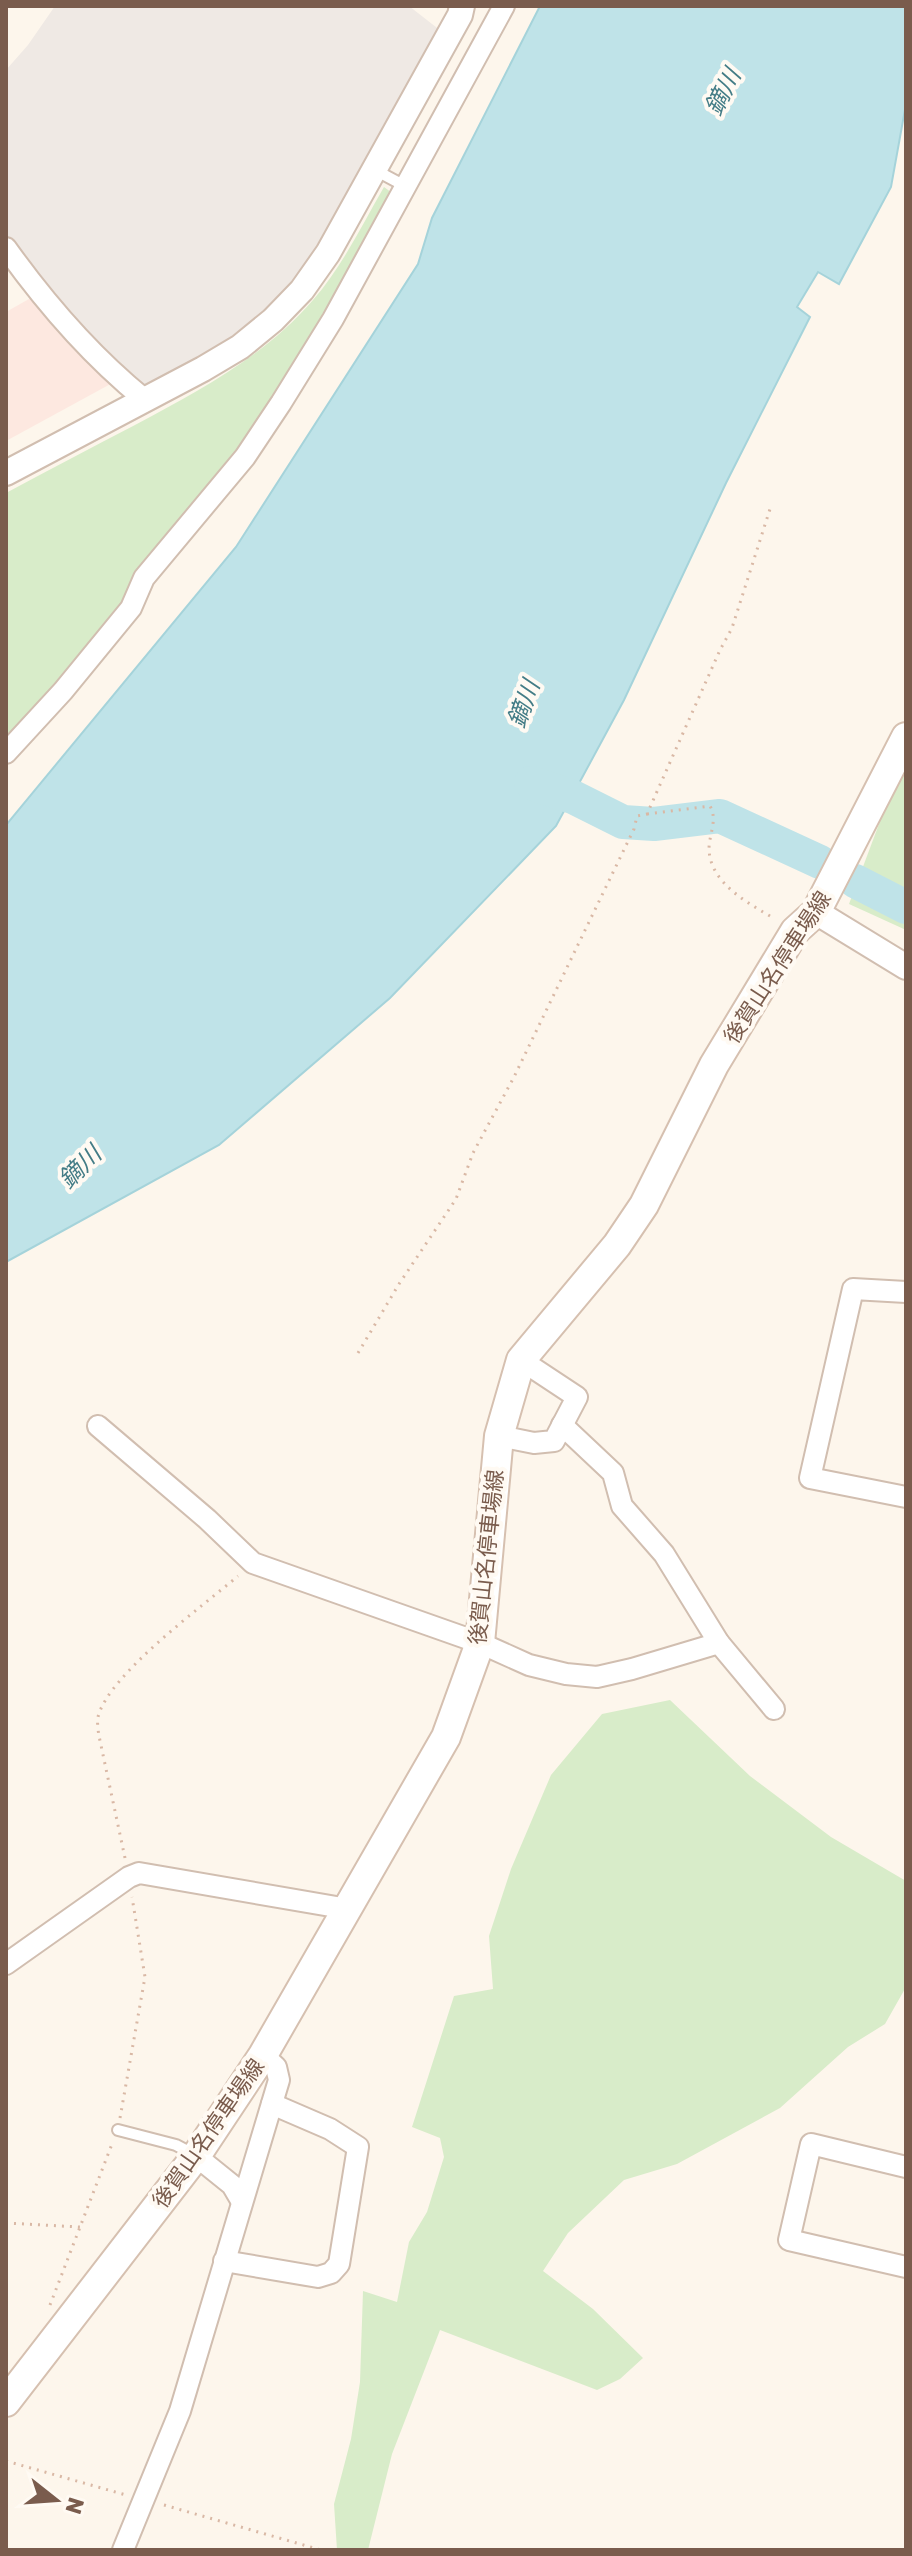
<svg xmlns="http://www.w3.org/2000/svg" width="912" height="2556" font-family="Rubik,'Noto Sans JP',sans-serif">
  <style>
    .commercial { fill: #fde8e0 }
    .industrial { fill: #efe9e4 }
    .green { fill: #d8ecc9 }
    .water { fill: #bfe3e8; stroke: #a5d3da; stroke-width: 2 }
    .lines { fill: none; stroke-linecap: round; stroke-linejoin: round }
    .river { stroke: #bfe3e8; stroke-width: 34 }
    .service-casing { stroke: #d1beb0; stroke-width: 14 }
    .minor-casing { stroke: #d1beb0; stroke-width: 24 }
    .tertiary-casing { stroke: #d1beb0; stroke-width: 28 }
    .secondary-casing { stroke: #d6c0b0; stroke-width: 32 }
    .path { stroke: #d9b8a5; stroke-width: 3; stroke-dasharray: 2 6; stroke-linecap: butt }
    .service { stroke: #fff; stroke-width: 10 }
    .minor { stroke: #fff; stroke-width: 20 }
    .tertiary { stroke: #fff; stroke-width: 24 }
    .secondary { stroke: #fff; stroke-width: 28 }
    .labels { text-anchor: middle; stroke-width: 8; stroke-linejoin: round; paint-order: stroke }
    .street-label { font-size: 22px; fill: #7a5c4d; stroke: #fffaf3 }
    .water-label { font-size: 24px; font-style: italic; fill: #437c86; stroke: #fffaf3 }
  </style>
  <rect width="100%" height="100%" fill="#fdf6ec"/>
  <path class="commercial" d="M36,295L116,381L6,441V312Z"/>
  <path class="industrial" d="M55,6H409L441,31L299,278L264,314L223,345L142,390L114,369L6,243V70L28,45Z"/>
  <g class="green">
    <path d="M384,187L403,201L151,581L67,697L6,765V493C49,470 92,447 135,425C199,391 265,356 313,300C342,267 362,225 384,187Z"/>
    <path d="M906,771V930L849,904L885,808Z"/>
    <path d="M670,1700L750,1776L831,1837L906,1881V1987L885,2024L848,2047L780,2108L677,2164L624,2180L568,2233L543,2271L593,2309L643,2358L620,2379L597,2390L440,2330L392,2454L368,2550H337L334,2504L351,2439L360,2382L363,2291L397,2302L409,2242L427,2212L444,2157L440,2138L412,2127L454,1996L493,1989L489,1936L511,1869L551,1775L602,1714Z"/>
  </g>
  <path class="water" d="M540,6H906V104L891,187L839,284L818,272L797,307L810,317L726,483L624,700L556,826L390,998L219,1145L6,1262V825L236,547L418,264L432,218Z"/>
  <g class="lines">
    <g class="river">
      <path d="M531,783L573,797L623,822L654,824L720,816L820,862"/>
      <path d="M855,881L906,907"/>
    </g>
    <defs>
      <g id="service">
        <path d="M375,170L405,186"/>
        <path d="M118,2130L176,2145L195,2155"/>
      </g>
      <g id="minor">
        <path d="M6,248C46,304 90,355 144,399"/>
        <path d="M6,753L63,691L131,608L144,578L245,457L281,403L333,319L504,6"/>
        <path d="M906,1292L853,1289L810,1478L906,1497"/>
        <path d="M562,1425L613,1473L622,1506L664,1554L719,1643L774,1709"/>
        <path d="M98,1426L207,1519L253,1563L480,1643L529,1665L566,1674L597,1677L632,1669L719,1643"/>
        <path d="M499,1436L534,1443L554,1441L577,1397L521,1360"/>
        <path d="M6,1964L129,1877L139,1873L348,1909"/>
        <path d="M196,2156L232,2185L242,2202"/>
        <path d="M906,2167L811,2144L789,2240L906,2267"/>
        <path d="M224,2261L318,2277L331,2273L339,2264L358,2147L330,2129L272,2104"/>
        <path d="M123,2550L180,2411L279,2080L276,2067L263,2055"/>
      </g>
      <g id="tertiary">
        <path d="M6,473L203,369L240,347L273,320L302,290L328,253L460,15L462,6"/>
        <path d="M816,912L906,967"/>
      </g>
      <path id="secondary" d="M6,2402L196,2156L263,2055L446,1737L480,1643L499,1436L521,1360L617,1245L644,1205L714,1065L795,931L816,912L906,737"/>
    </defs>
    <use href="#service" class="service-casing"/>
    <use href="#minor" class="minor-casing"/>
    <use href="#tertiary" class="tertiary-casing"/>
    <use href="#secondary" class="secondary-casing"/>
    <g class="path">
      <path d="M647,814L710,806C718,820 709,834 709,849C710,884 750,904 775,919"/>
      <path d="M358,1353L399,1284L456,1199L473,1153L514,1077L634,829L637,816L647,814L720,650L732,628L770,509"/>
      <path d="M125,1858L99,1736C98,1730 97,1723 98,1717C108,1675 204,1605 238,1576"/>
      <path d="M120,2118L145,1977L132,1897"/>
      <path d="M6,2223L80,2227"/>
      <path d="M50,2305L112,2144"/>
      <path d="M6,2461L126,2495"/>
      <path d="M164,2505L321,2550"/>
    </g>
    <use href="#service" class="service"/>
    <use href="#minor" class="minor"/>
    <use href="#tertiary" class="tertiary"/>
    <use href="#secondary" class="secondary"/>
  </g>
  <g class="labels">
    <g class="street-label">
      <text transform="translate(777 967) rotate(-57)" y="8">後賀山名停車場線</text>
      <text transform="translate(486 1557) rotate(-84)" y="8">後賀山名停車場線</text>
      <text transform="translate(208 2133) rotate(-55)" y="8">後賀山名停車場線</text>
    </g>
    <g class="water-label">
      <text transform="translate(723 92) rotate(-63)" y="8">鏑川</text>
      <text transform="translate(524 704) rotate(-70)" y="8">鏑川</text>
      <text transform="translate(80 1167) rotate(-45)" y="8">鏑川</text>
    </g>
  </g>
  <rect width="912" height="2556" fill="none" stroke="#7a5c4d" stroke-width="16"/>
  <g transform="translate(56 2500) rotate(107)" stroke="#fffaf3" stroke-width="6" paint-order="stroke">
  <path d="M0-6L14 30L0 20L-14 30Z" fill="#7a5c4d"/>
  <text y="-12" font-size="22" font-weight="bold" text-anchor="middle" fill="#7a5c4d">N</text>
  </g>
</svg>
